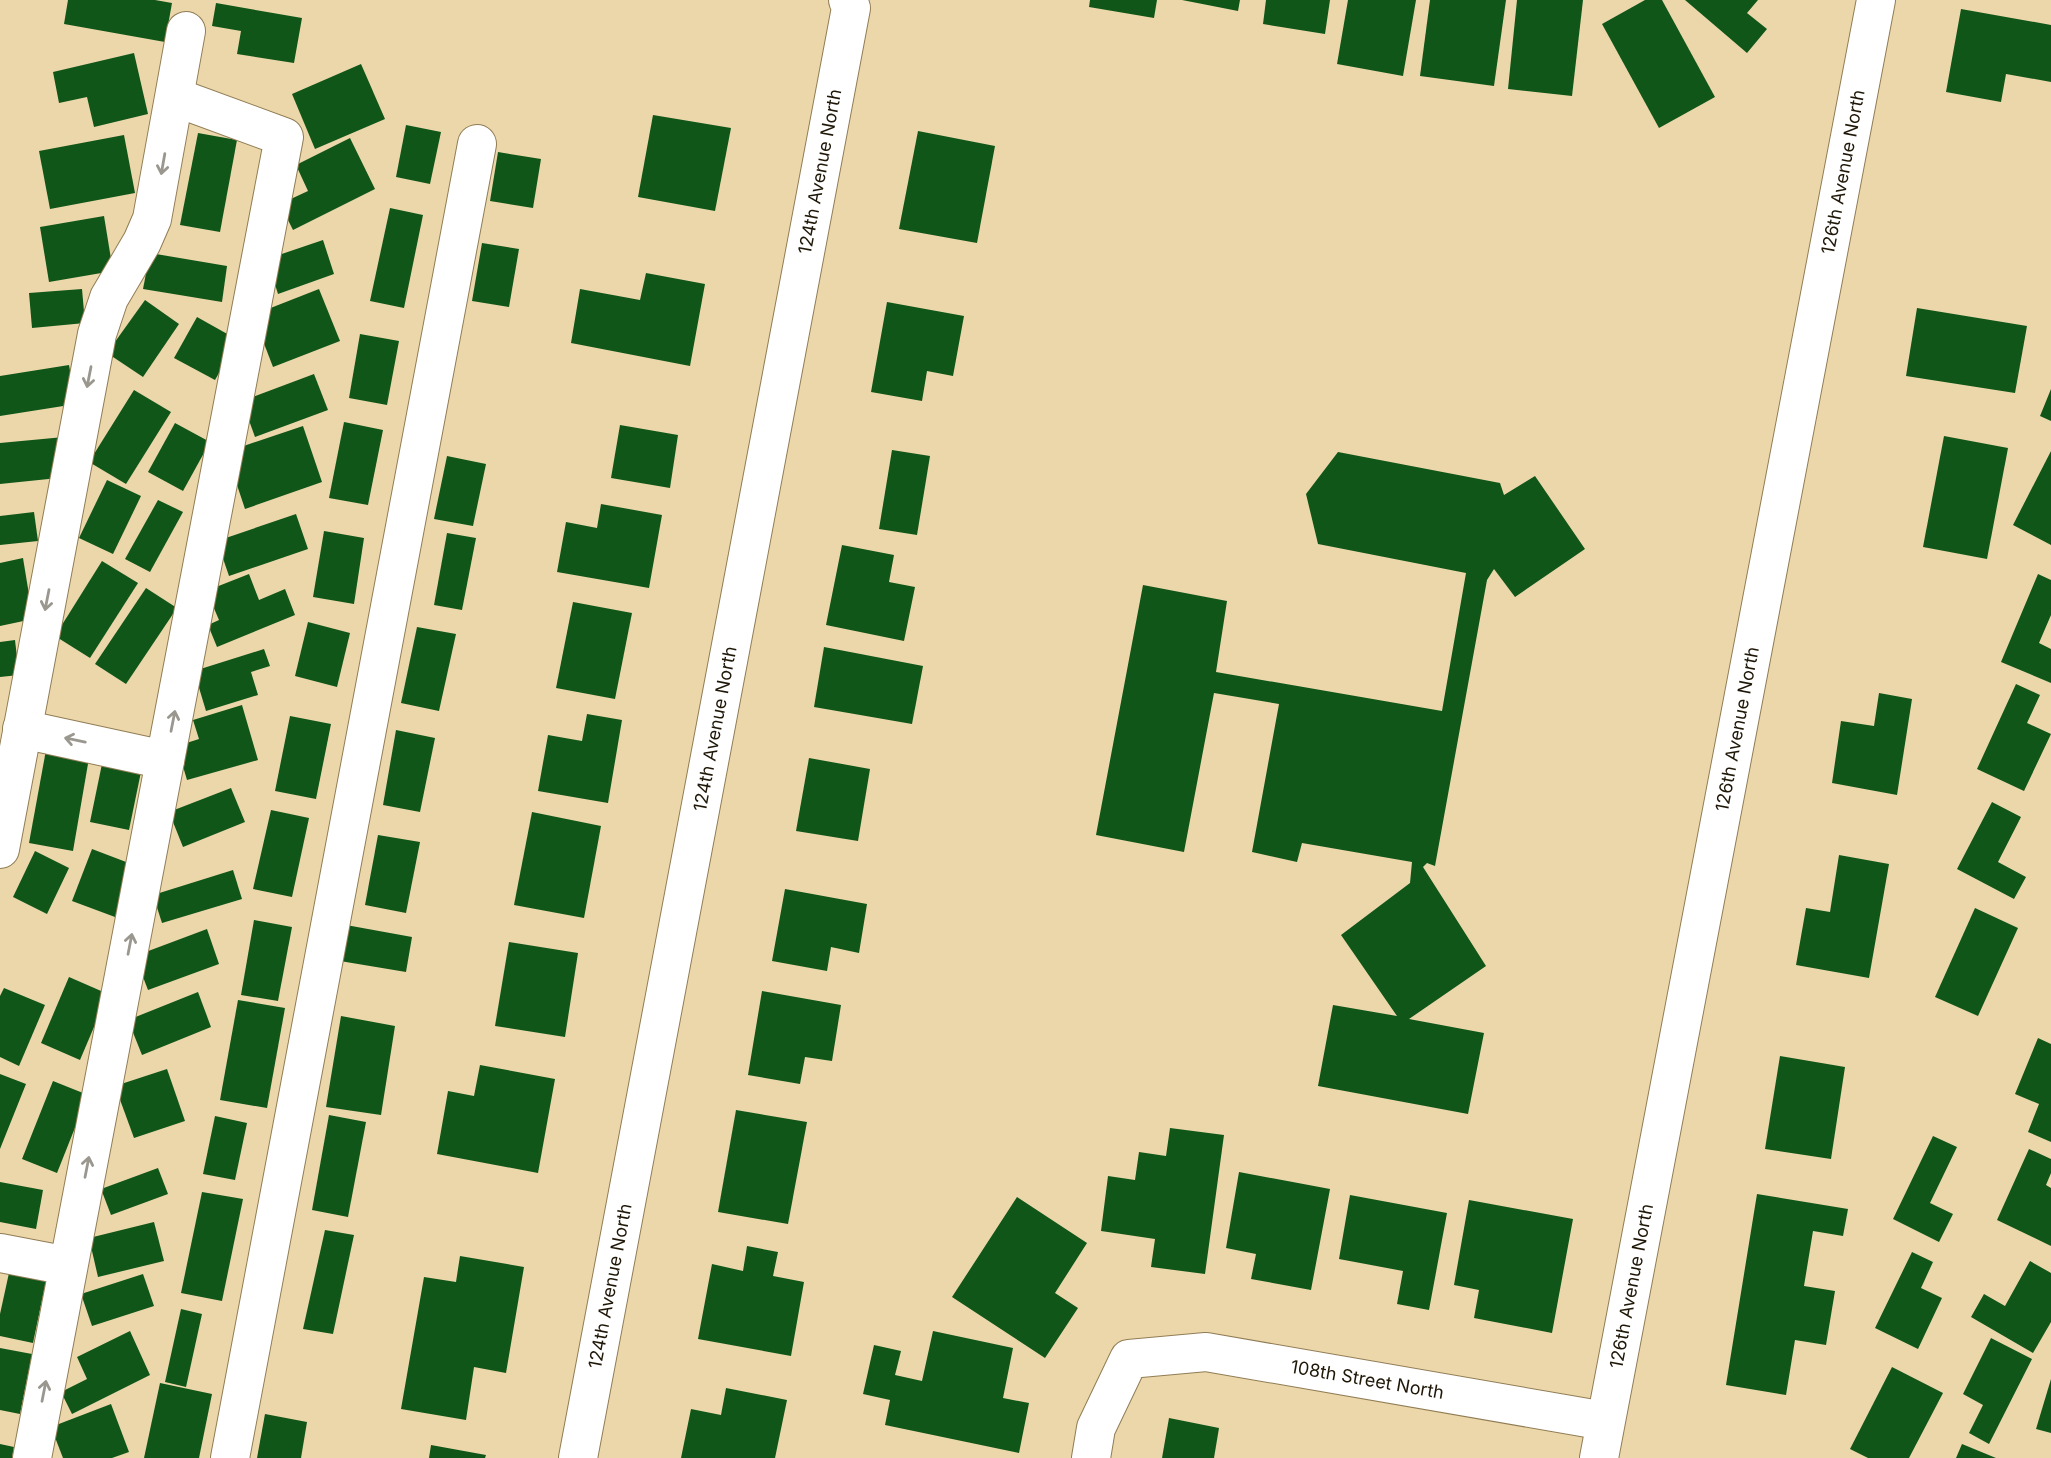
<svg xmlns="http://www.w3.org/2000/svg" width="2051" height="1458" font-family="Inter,sans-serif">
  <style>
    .building { fill: #105619 }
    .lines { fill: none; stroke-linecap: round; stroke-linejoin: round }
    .street-casing { stroke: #917d55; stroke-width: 40 }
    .street { stroke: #fff; stroke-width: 38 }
    .oneway { stroke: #9a978f }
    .labels { text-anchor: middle; stroke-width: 7; stroke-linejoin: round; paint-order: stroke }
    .street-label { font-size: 18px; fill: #1f1707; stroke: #ecd7ab }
  </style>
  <rect width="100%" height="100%" fill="#ecd7ab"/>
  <g class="building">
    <path d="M68,0H155L172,3L165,42L64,24Z"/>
    <path d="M1090,0H1157L1154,18L1089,7Z"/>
    <path d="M1182,0H1240L1238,11Z"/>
    <path d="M1266,0H1330L1325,34L1263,24Z"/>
    <path d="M1348,0H1416L1403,76L1337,64Z"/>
    <path d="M1430,0H1506L1494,86L1420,76Z"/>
    <path d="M1517,0H1583L1572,96L1508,89Z"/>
    <path d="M1645,0H1662L1715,97L1659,128L1602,24Z"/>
    <path d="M1685,0H1758L1747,13L1767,29L1747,53Z"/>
    <path d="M216,3L302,18L294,63L237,54L241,31L212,26Z"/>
    <path d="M1961,9L2051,25V82L2006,74L2001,102L1946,92Z"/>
    <path d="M134,53L148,114L94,127L87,97L59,103L53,72Z"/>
    <path d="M361,64L385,119L315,149L292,94Z"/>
    <path d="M653,115L731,128L715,211L638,197Z"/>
    <path d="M406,125L441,132L430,184L396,177Z"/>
    <path d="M918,131L995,146L977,243L899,229Z"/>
    <path d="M198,133L237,140L220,232L180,225Z"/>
    <path d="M124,135L135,193L50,209L39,151Z"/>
    <path d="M350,138L375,189L293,230L280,204L308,191L296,165Z"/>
    <path d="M498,152L541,159L533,208L490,201Z"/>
    <path d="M390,208L423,215L404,308L370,301Z"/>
    <path d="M104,216L113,271L49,282L40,227Z"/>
    <path d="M323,240L334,274L278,294L267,259Z"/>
    <path d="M482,243L519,249L509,307L472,301Z"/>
    <path d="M150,253L227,266L222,302L143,289Z"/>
    <path d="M646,273L705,284L690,366L571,343L580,289L640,300Z"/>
    <path d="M82,289L85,323L32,328L29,293Z"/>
    <path d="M319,289L340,341L273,367L253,315Z"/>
    <path d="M145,300L179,324L143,377L107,353Z"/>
    <path d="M887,302L964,316L953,376L927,371L922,401L871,392Z"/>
    <path d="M1917,308L2027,326L2015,393L1906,376Z"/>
    <path d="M197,317L238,340L215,380L174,358Z"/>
    <path d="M360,334L399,341L387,405L349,398Z"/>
    <path d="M69,365L76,404L0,416V376Z"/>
    <path d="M314,374L328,410L255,437L242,401Z"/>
    <path d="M2051,389V421L2040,416Z"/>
    <path d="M134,390L171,412L126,484L89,462Z"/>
    <path d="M344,422L383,430L368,505L329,498Z"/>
    <path d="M175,423L210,442L183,491L148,472Z"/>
    <path d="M620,425L678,435L670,488L611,478Z"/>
    <path d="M303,426L322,482L245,509L226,452Z"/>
    <path d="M1944,436L2008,448L1987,559L1923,547Z"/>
    <path d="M64,437L68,477L0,484V443Z"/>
    <path d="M892,450L930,456L917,535L879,529Z"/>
    <path d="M2051,451V545L2013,525Z"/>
    <path d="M1338,452L1500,483L1504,495L1535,476L1585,549L1515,597L1494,569L1487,580L1435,866L1427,863L1423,867L1486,966L1409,1019L1484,1033L1468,1114L1318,1086L1333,1005L1397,1016L1341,935L1410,883L1412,862L1302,843L1297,862L1252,852L1279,704L1214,693L1184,852L1096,835L1143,585L1227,601L1216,672L1442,711L1466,573L1318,544L1306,494Z"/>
    <path d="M447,456L486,464L473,526L434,519Z"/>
    <path d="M107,480L141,496L113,554L79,538Z"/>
    <path d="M158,500L183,512L150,572L125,559Z"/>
    <path d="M601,504L662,515L649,588L557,572L566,522L597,528Z"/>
    <path d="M34,512L38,541L0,545V516Z"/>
    <path d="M296,514L308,549L229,576L217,541Z"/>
    <path d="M324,531L364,538L354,604L313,597Z"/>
    <path d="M447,533L476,538L462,610L434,605Z"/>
    <path d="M842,545L894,555L889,582L915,587L904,641L826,625Z"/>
    <path d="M23,558L33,619L0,626V563Z"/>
    <path d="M102,561L138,583L90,658L55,636Z"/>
    <path d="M249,574L259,600L285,589L295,615L217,647L208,625L219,620L213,606L216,587Z"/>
    <path d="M2038,574L2051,580V615L2039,643L2051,649V683L2001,662Z"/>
    <path d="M146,588L177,608L126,684L95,664Z"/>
    <path d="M573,602L632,613L615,699L556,688Z"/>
    <path d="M308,622L350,633L337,687L295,676Z"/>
    <path d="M417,627L456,634L439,711L401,703Z"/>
    <path d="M15,640L19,675L0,677V642Z"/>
    <path d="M824,647L923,666L912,724L814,707Z"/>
    <path d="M264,649L270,666L251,672L258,695L206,711L194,671Z"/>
    <path d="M2016,684L2040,695L2027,723L2051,734L2024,791L1977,769Z"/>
    <path d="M1879,693L1912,699L1897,795L1832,783L1841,721L1874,726Z"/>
    <path d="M242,705L258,760L187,780L177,746L199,739L193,720Z"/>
    <path d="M587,714L622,720L608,803L538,791L548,735L582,741Z"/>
    <path d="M290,716L331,724L316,799L275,791Z"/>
    <path d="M396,730L435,738L420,812L383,805Z"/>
    <path d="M46,750L89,758L73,851L29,843Z"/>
    <path d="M809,758L870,769L858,841L796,831Z"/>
    <path d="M103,759L142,767L129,830L90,822Z"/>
    <path d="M231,788L245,822L183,847L169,812Z"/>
    <path d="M1992,802L2021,817L1998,862L2026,877L2014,899L1957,869Z"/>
    <path d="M271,810L309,818L292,897L253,889Z"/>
    <path d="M532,812L601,826L584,918L514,905Z"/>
    <path d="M378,835L420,842L406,913L365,905Z"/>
    <path d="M92,849L134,865L115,917L72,901Z"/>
    <path d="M35,851L69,868L47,914L13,897Z"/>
    <path d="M1839,855L1889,864L1869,978L1796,965L1806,908L1830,912Z"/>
    <path d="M233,870L242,899L162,923L153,895Z"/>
    <path d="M785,889L867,904L859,953L831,947L827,971L772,961Z"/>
    <path d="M1975,908L2018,928L1978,1016L1935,997Z"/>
    <path d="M254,920L292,927L278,1001L241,995Z"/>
    <path d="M346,925L412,937L406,972L340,961Z"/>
    <path d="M207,929L219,964L148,990L135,956Z"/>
    <path d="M509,942L578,953L565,1037L495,1026Z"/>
    <path d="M69,977L108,994L80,1060L41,1043Z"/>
    <path d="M4,988L45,1005L19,1066L0,1057V996Z"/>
    <path d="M762,991L841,1005L832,1061L805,1057L800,1084L748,1075Z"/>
    <path d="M198,992L211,1027L142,1055L128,1020Z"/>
    <path d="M238,1000L285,1008L267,1108L220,1100Z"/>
    <path d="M341,1016L395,1026L381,1115L326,1107Z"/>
    <path d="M2038,1038L2051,1044V1142L2028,1132L2039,1104L2015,1094Z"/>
    <path d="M1780,1056L1845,1067L1831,1159L1765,1149Z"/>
    <path d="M480,1065L555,1079L538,1173L437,1154L448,1091L474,1096Z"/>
    <path d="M167,1069L185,1121L134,1138L115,1086Z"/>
    <path d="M0,1074L26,1084L0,1149Z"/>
    <path d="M53,1081L88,1095L57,1173L22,1159Z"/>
    <path d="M736,1110L807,1122L788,1224L718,1212Z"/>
    <path d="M329,1115L366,1122L348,1217L312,1210Z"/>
    <path d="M215,1116L247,1123L235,1180L203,1174Z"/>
    <path d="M1170,1128L1224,1135L1205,1274L1151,1267L1155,1239L1101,1231L1108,1176L1135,1180L1139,1152L1166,1156Z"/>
    <path d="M1933,1136L1957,1147L1930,1203L1953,1214L1939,1242L1893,1219Z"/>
    <path d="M2029,1149L2051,1159V1173L2046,1185L2051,1188V1246L1997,1220Z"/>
    <path d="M158,1168L168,1194L111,1215L101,1189Z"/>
    <path d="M1239,1172L1330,1189L1311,1290L1251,1279L1256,1254L1226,1248Z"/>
    <path d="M0,1182L43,1190L36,1229L0,1222Z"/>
    <path d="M202,1192L243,1199L222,1301L181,1293Z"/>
    <path d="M1757,1194L1848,1209L1843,1236L1813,1231L1804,1286L1835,1291L1826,1345L1795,1340L1786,1395L1726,1385Z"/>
    <path d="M1350,1195L1447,1213L1429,1310L1397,1304L1403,1271L1339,1259Z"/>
    <path d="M1017,1197L1087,1243L1055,1293L1078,1308L1045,1358L952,1297Z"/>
    <path d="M1469,1200L1573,1219L1552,1333L1474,1318L1479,1290L1454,1285Z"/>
    <path d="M154,1222L164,1261L98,1277L89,1238Z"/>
    <path d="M325,1230L354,1235L333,1334L303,1329Z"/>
    <path d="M747,1246L778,1252L773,1276L804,1282L791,1356L698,1339L712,1264L743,1271Z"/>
    <path d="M1912,1252L1933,1262L1921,1288L1942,1298L1918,1349L1875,1328Z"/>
    <path d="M460,1256L524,1267L506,1373L474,1367L466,1420L401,1409L424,1277L456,1282Z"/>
    <path d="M2030,1261L2051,1273V1322L2033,1353L1971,1317L1984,1294L2005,1306Z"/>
    <path d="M9,1273L46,1281L33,1343L0,1336V1314Z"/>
    <path d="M143,1274L154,1306L92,1326L81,1294Z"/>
    <path d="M181,1309L202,1314L186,1387L165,1382Z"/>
    <path d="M130,1331L150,1375L72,1414L61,1392L87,1379L77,1357Z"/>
    <path d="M933,1331L1013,1348L1003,1398L1029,1403L1019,1453L885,1425L890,1400L863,1394L874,1345L901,1351L895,1375L922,1381Z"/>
    <path d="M1991,1338L2032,1359L1989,1444L1969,1433L1983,1405L1963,1394Z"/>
    <path d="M0,1348L32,1354L20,1414L0,1410Z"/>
    <path d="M1892,1367L1943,1393L1909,1458H1868L1850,1449Z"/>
    <path d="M2051,1379V1433L2036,1429Z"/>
    <path d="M160,1383L212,1394L199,1458H144Z"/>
    <path d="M726,1388L787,1400L775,1458H681L691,1409L721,1415Z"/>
    <path d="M111,1404L129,1452L112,1458H63L51,1427Z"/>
    <path d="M265,1414L307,1422L301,1458H257Z"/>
    <path d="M1169,1418L1219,1428L1214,1458H1162Z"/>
    <path d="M0,1444L14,1447L12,1458H0Z"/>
    <path d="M1962,1444L1996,1458H1956Z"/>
    <path d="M431,1445L486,1455L485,1458H429Z"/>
  </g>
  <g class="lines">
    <defs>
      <g id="street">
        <path d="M22,729L165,760"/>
        <path d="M0,849L97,334L109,298L142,242L152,219L186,31"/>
        <path d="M0,1253L68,1266"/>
        <path d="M32,1458L284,137L175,97"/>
        <path d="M230,1458L477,144"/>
        <path id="s1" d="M578,1458L851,8L848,0"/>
        <path id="s2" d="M1091,1458L1096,1428L1129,1359L1206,1352L1605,1421"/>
        <path id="s3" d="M1599,1458L1876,0"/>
      </g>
    </defs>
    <use href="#street" class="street-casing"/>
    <use href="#street" class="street"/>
  </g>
  <defs><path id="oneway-shaft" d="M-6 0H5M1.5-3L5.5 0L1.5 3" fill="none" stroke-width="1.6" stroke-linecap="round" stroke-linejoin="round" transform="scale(1.75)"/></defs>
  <g class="oneway">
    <use href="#oneway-shaft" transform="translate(163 164) rotate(100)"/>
    <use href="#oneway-shaft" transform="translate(89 377) rotate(101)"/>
    <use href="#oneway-shaft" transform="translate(47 600) rotate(101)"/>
    <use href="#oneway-shaft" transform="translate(173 721) rotate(-79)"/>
    <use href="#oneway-shaft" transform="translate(75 740) rotate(-168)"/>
    <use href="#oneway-shaft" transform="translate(130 944) rotate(-79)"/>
    <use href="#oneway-shaft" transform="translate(87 1167) rotate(-79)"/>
    <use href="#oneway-shaft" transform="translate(44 1391) rotate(-79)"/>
  </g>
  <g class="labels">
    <g class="street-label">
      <text dy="6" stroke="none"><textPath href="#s1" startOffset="1309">124th Avenue North</textPath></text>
      <text dy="6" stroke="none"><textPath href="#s3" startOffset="1309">126th Avenue North</textPath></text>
      <text dy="6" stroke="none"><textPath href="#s1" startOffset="742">124th Avenue North</textPath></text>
      <text dy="6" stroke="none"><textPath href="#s3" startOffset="742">126th Avenue North</textPath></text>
      <text dy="6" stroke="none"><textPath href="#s1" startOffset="175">124th Avenue North</textPath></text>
      <text dy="6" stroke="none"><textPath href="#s3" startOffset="175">126th Avenue North</textPath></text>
      <text dy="6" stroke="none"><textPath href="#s2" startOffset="348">108th Street North</textPath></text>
    </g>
  </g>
</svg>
